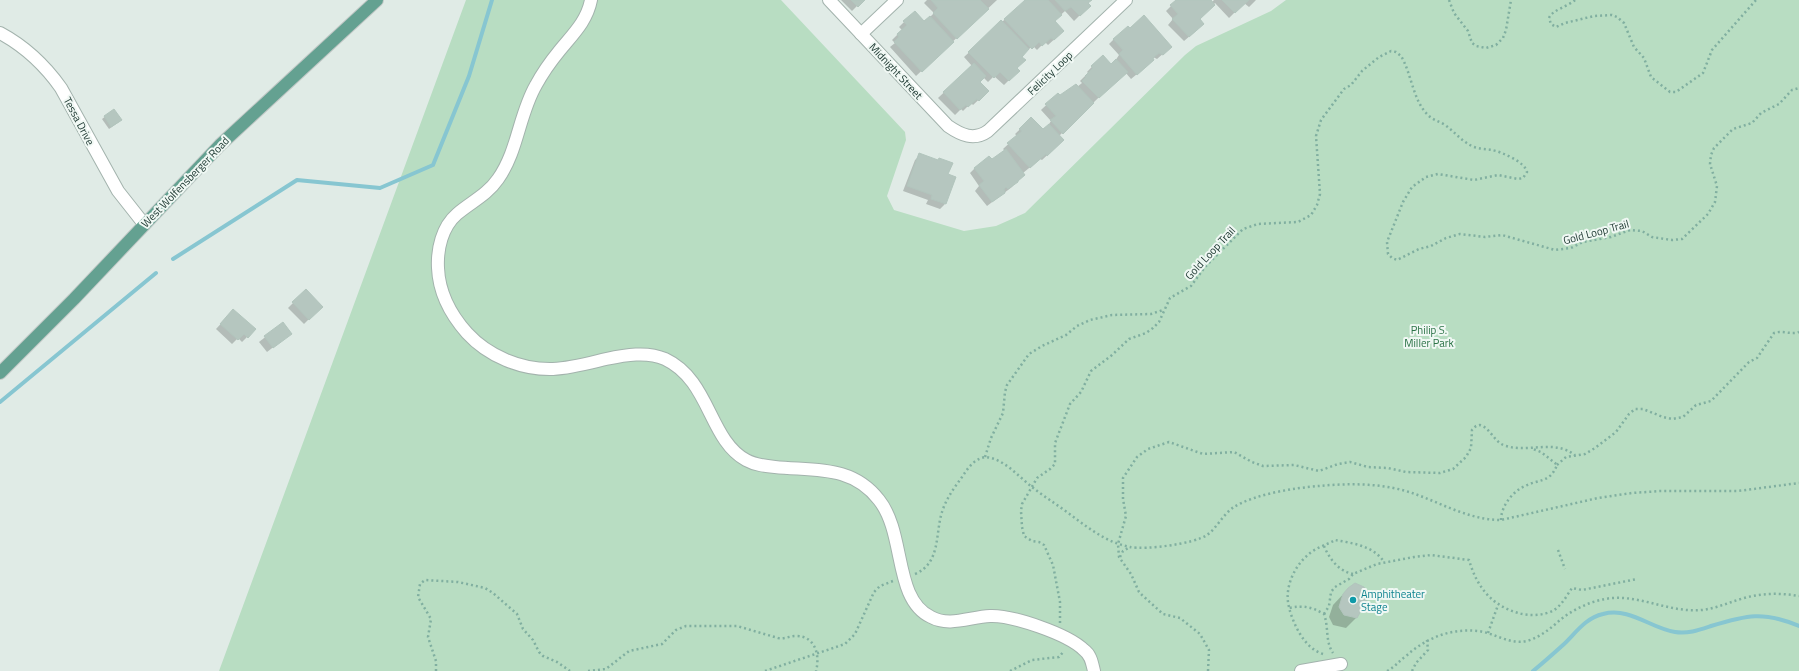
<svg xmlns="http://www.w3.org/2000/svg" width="1799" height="671" font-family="'Titillium Web',sans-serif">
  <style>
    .green { fill: #b8ddc2 }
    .shadow { fill: #0003 }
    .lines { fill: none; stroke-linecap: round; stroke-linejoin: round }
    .stream { stroke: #87c6d1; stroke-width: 4 }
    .building { fill: #b5c6bf; stroke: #b2c5bd }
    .minor-casing { stroke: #a3b3ad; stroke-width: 14 }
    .major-casing { stroke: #c1c8c6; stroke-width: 14 }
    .path { stroke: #80afa0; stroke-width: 2.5; stroke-dasharray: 2 3; stroke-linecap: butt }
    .minor { stroke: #fff; stroke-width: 12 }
    .major { stroke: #64a191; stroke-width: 12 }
    .culture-dot { fill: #0f9aa8; stroke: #f0f8f4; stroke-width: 1.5 }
    .labels { text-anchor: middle; stroke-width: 4; stroke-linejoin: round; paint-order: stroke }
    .street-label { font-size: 11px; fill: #203b34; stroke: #f0f8f4 }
    .park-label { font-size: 11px; fill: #2a7246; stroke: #f0f8f4 }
    .culture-label { font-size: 11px; fill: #0d838f; stroke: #f0f8f4; text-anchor: start }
  </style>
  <rect width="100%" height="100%" fill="#e0ebe6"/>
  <path class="green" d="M466,0H781L905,132L906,140L887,196L894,210L964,231L996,226L1025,213L1185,55L1196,46L1271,11L1286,0H1799V671H219Z"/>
  <g class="shadow">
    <path d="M841,0H863L852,11Z"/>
    <path d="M927,0H997L916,76L890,47L895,43L892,40L902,30L899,27L904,22L924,23L934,13L924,3Z"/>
    <path d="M1026,0H1091L1087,4L1089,6L1074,21L1065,11L1054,21L1058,36L1048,45L1045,42L1037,50L1033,46L1025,52L1021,57L1016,68L1018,71L1004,85L994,76L988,82L983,77L979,82L988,91L973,105L971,103L963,111L961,109L955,115L938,98L972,66L964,57Z"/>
    <path d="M1177,0H1210L1212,2L1214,0H1256L1249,7L1244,3L1229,18L1215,3L1199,19L1198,29L1184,41L1168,25L1173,19L1166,11Z"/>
    <path d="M1114,39L1165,52L1157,59L1153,57L1148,65L1131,79L1125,72L1059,136L1058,145L1042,160L1040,159L1023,173L1012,187L987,206L975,191L979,186L970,173L975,168L991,161L1005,151L1003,149L1017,136L1015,134L1031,119L1043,131L1047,127L1051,121L1041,110L1058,94L1060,96L1077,87L1082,83L1080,81L1088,73L1087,72L1102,56L1111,65L1115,61L1119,55L1109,44Z"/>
    <path d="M114,110L119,122L109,129L102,119Z"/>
    <path d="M920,155L947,175L955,178L945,204L940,209L926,204L928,200L903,191L915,160Z"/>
    <path d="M306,290L321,307L304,324L288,308Z"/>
    <path d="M228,316L247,337L242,342L238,338L232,344L216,329Z"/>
    <path d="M283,323L285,338L267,352L259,342Z"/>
    <path d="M1348,589L1364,602L1356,618L1346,628L1333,625L1329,617L1333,605Z"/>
  </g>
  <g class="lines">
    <g class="stream">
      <path d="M173,259L297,180L380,188L433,165L469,76L492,0"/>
      <path d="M0,402L156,273"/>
      <path d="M1533,671C1543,663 1553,654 1563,645C1575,634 1585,618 1603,614C1630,607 1650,628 1675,632C1688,634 1699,630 1711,626C1747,615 1763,611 1799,626"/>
    </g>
  </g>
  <g class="building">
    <path d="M851,0H865L858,7Z"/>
    <path d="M931,0H980L989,9L957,39L933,13L938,8Z"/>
    <path d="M1025,0H1048L1062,15L1055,21L1064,31L1054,40L1051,38L1042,46L1039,42L1032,49L1004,19Z"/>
    <path d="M1055,0H1092L1088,3L1091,6L1080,16L1071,7L1065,11Z"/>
    <path d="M1176,0H1211L1215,5L1200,19L1204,24L1189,37L1172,19L1178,14L1170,5Z"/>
    <path d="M1222,0H1249L1235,13Z"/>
    <path d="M915,11L924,21L930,16L954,42L922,72L894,42L899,37L897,34L907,25L903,21Z"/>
    <path d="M1144,15L1172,47L1163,55L1159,53L1153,58L1154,60L1137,75L1119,54L1123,50L1113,39L1128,26L1130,28Z"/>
    <path d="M1001,20L1029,49L1022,57L1026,60L1017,68L1020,71L1009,81L1000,72L994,78L968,52Z"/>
    <path d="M1103,55L1111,64L1116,59L1128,72L1099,98L1082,81L1086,77L1085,76L1093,68L1091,66Z"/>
    <path d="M974,63L986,76L980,82L989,91L979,101L977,99L968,107L966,105L960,110L943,92Z"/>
    <path d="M1076,84L1094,103L1063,134L1050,120L1056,116L1045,104L1058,93L1060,95Z"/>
    <path d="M114,109L122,120L111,127L104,116Z"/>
    <path d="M1031,117L1043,129L1049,124L1064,140L1047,156L1046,154L1030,168L1007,143L1022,131L1019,129Z"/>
    <path d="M1006,149L1025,175L1018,181V182L1008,189L1006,187L1004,189L1005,193L992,202L979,185L984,181L974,168L989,156L992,159Z"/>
    <path d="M919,153L938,160L939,158L953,163L948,174L956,177L946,204L931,199L932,195L907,186Z"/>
    <path d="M306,289L323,307L309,320L292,302Z"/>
    <path d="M233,309L256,329L248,338L244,334L238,340L220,324Z"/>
    <path d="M283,322L292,334L273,348L264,336Z"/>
    <path d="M1355,583L1364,587L1372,596L1367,600L1357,618L1344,615L1339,607L1343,594L1348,588Z"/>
  </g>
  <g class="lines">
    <defs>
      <g id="minor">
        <path d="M591,0C587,21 573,34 560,50C551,61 543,72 536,85C519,114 518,151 498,179C487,195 471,202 457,214C442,227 437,249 438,268C439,292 451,315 467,333C488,356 521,370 553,369C571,368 589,363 606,359C625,355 647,351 665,359C710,380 709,440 746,460C755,465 765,466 775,467C815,471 852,465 879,500C906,534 893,599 931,617C949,627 970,617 990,616C1012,615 1068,634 1084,650C1091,655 1092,663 1094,671"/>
        <path d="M829,0L948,126C961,135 974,141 988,131L1126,0"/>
        <path d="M0,33C26,47 44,64 61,88L118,191L144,224"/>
        <path d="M861,34L897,0"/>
        <path d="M1301,671L1341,664"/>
      </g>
      <path id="major" d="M0,373L74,299L220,145L377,0"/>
    </defs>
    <use href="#minor" class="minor-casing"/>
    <use href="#major" class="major-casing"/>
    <g class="path">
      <path d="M1449,0L1454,13L1468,31L1472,43L1476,46L1486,48L1496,45L1503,38L1506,30L1511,0"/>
      <path d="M1575,0C1567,7 1552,10 1549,18L1551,24L1556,27L1565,23L1594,16L1612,15L1617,17L1624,23L1634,47L1644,58L1651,77L1670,92H1676L1703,73L1712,50L1756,0"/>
      <path d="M985,457L991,438L1003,413L1005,392L1007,385L1029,354L1042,346L1066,335L1077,326L1090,320L1112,315L1151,314L1163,310"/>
      <path d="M1557,465L1566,457L1585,454L1595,448L1616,432L1629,414L1635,409H1643L1663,417L1672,419L1683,417L1696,405L1711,401L1749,362L1757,358L1774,333C1782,330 1791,335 1799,332"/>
      <path d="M1501,520C1501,506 1513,491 1525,486C1539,479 1550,483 1557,465L1555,463L1541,452L1533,449"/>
      <path d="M1324,546C1329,558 1338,571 1353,574"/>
      <path d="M1558,550L1565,569"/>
      <path d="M1120,557L1123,551L1130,547"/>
      <path d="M915,574C941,563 935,534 942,512C946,499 954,488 962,477C968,468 974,459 985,457C1003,458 1018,476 1032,487C1042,495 1053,502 1064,510C1085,525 1104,542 1130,547C1145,550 1194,544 1207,535C1217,528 1223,514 1234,507C1255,494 1294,488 1319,486C1350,483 1385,483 1415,494C1443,504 1470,520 1501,520L1598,498L1632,493L1661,491H1738L1799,483"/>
      <path d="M1289,607C1283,585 1298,558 1318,548C1324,545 1330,543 1335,540C1352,543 1374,546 1384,562"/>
      <path d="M1324,614L1329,606L1331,592L1335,587L1349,579L1353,574L1377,564L1414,557L1431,555L1469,560C1477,587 1491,605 1518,613C1529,616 1544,616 1554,610C1562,605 1567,595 1572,588L1582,590L1637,579"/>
      <path d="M1060,623V602L1053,565L1044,545L1039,542L1032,541L1024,536L1022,527L1021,511L1022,504L1037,478L1050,469L1055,464V443L1070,404L1081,392L1091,371L1112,355L1129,339L1146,333L1153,328L1159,322L1170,298L1191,286L1205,267L1243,229L1258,224L1298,222L1311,215L1317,205L1320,194L1316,136L1321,120L1344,89L1351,85L1362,71L1379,57L1391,51L1396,52L1401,56C1411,72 1413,100 1427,114C1432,120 1439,121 1445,125C1455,132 1462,142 1474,147C1480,149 1486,149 1492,150C1502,152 1525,162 1527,172L1523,178L1518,179L1498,175L1474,180L1438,174L1426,177L1412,187L1403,202L1387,242L1388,254L1392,258L1397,260L1419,249L1431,246L1446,238L1460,234L1485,237L1502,235L1555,250L1571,248L1583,242L1611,237L1630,230L1642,231L1652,237L1672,240L1682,239L1708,214L1715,202L1717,186L1710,164L1711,155L1714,148L1733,129L1752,123L1761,113L1779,104L1792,90L1799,88"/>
      <path d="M1488,633L1498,605"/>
      <path d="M1323,654C1304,648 1294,625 1289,608C1303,605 1312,607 1324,614C1329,628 1325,641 1333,653"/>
      <path d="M436,671V661L428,637L431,619L418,597L420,584L425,580L458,582L485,588L493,593L517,614L523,629L533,640L539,652L543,656L557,662L570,671"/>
      <path d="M588,671L606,669L629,651L662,644L676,630L686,626H737L778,638C785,639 790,636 796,636C816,636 820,656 816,671"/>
      <path d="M765,671L845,644L855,634L874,592L880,586L893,581"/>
      <path d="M1010,671L1032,660L1059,657L1064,651"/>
      <path d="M1208,671L1209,650L1200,634L1180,618L1163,614L1142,595L1139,592L1131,574L1119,557L1118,544L1126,516L1123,499V478L1137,457L1148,449L1169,442L1203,454L1234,452L1252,462L1263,466L1294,465L1319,471L1338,464L1350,462L1368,467L1388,468L1406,472L1440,473L1453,469L1466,457L1471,448L1472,430L1476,426L1480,425C1491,428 1494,443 1506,446C1531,453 1553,439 1575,455"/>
      <path d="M1387,671C1395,667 1399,661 1406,656C1426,638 1451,628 1478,631C1495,633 1509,645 1527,641C1540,637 1550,629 1560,620C1575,608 1593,600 1612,598C1643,596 1671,613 1702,610C1718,608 1732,601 1748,597C1765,593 1782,593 1799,596"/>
      <path d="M1412,671L1416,663L1428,650L1427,640"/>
    </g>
    <use href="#minor" class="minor"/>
    <use href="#major" class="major"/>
  </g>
  <circle class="culture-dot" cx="1353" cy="600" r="4"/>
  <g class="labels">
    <g class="street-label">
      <text transform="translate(896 71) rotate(47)" y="4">Midnight Street</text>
      <text transform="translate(1050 73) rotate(-44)" y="4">Felicity Loop</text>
      <text transform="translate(79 121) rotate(62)" y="4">Tessa Drive</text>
      <text transform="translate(185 182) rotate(-46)" y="4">West Wolfensberger Road</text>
      <text transform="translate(1596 232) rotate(-15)" y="4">Gold Loop Trail</text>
      <text transform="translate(1210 253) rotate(-47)" y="4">Gold Loop Trail</text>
    </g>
    <g class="park-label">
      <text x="1429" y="334">Philip S.<tspan x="1429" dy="13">Miller Park</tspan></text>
    </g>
    <g class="culture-label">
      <text x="1361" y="598">Amphitheater<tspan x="1361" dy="13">Stage</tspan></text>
    </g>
  </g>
</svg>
